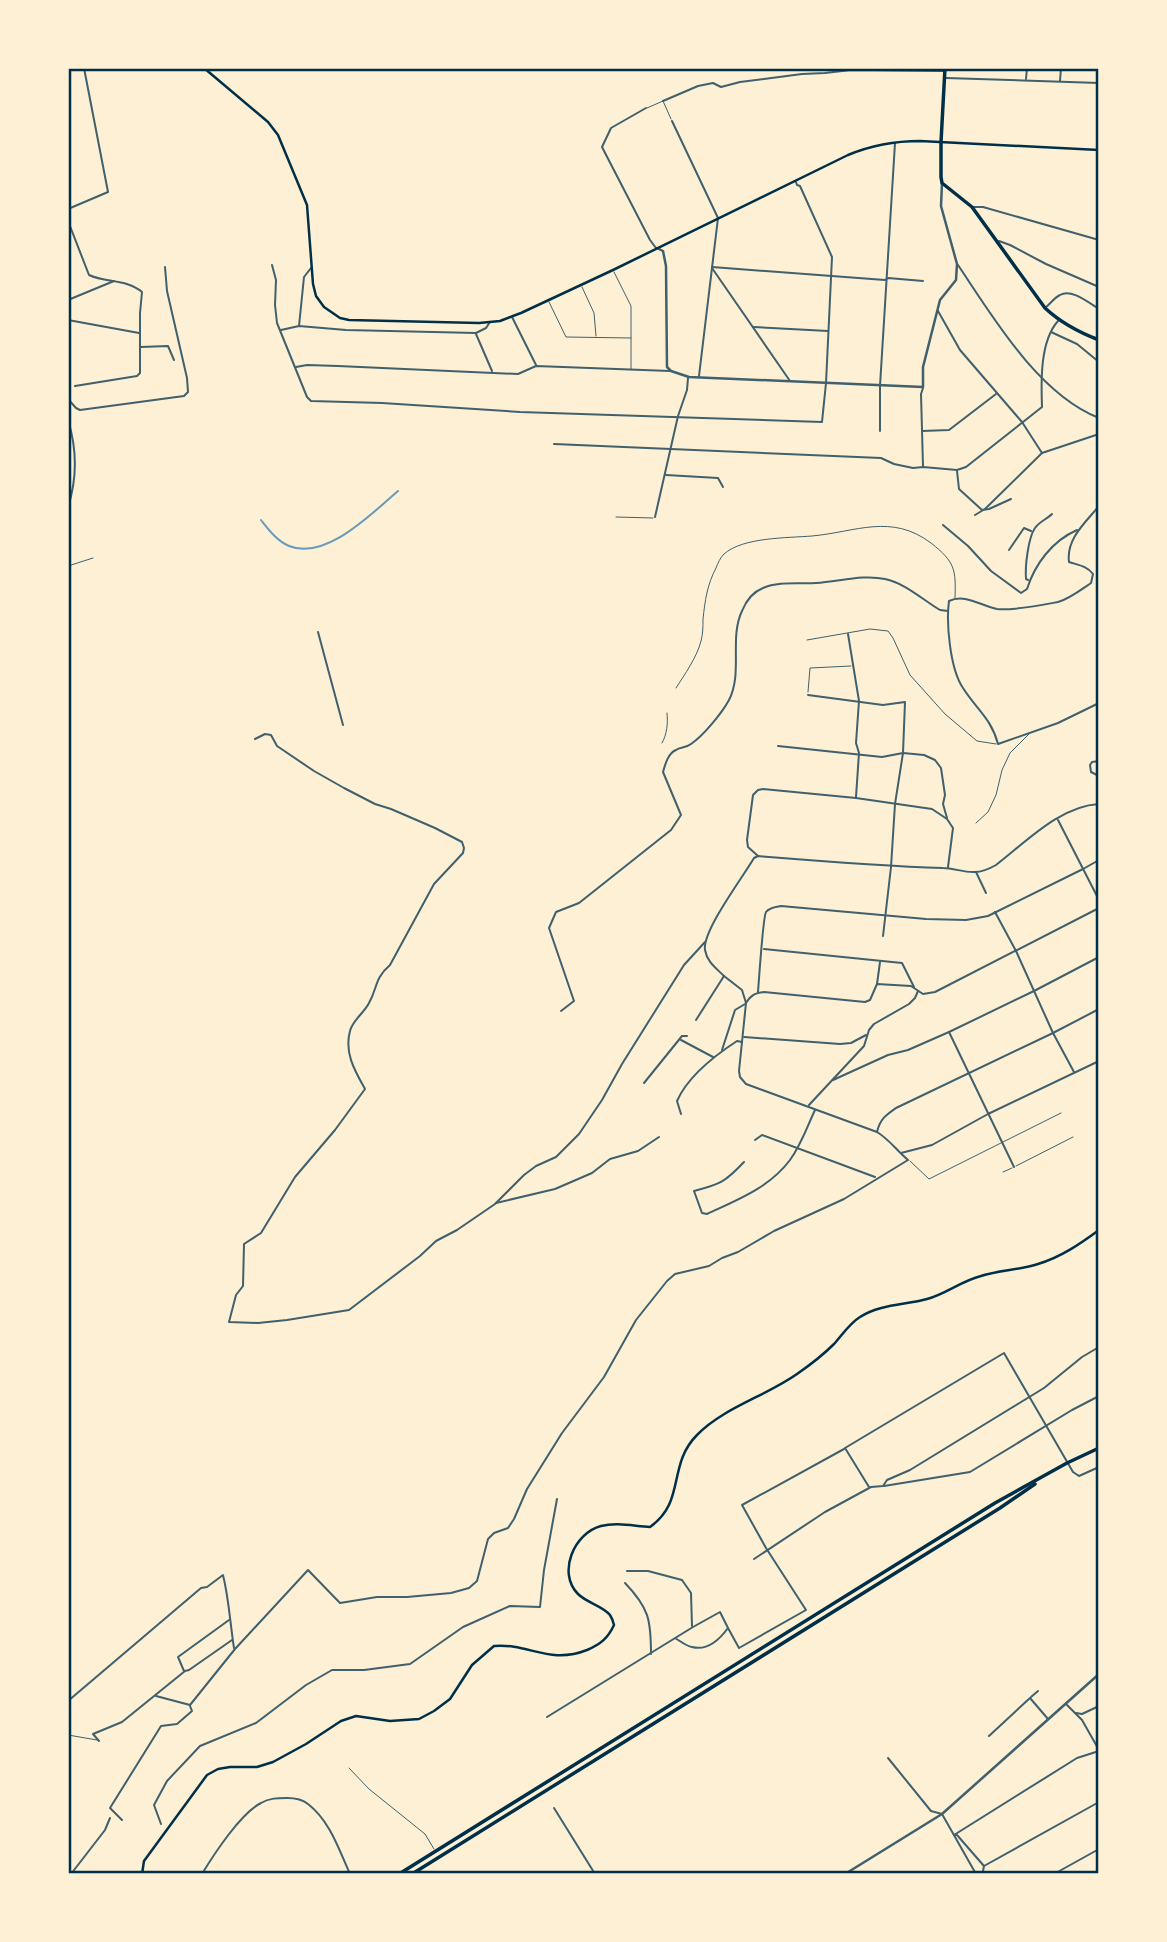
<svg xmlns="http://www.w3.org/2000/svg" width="1167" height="1942" font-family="'PT Serif',serif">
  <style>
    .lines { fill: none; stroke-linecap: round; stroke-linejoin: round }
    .stream { stroke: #669bbc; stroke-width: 2 }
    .service { stroke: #3f606c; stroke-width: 1 }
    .minor { stroke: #3f606c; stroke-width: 2 }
    .tertiary { stroke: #3f606c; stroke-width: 2.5 }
    .secondary { stroke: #003049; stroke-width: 2.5 }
    .primary { stroke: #003049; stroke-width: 3.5 }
    .neatline { fill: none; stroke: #003049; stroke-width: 2.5 }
  </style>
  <rect width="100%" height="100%" fill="#fdf0d5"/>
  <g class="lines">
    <path class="stream" d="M261,520C269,530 277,541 289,546C326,561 372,513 398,491"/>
    <g class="service">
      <path d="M647,108L663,101L671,119"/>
      <path d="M614,272L631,306V369"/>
      <path d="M582,287L594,313L596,336"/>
      <path d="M549,302L566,337L631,338"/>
      <path d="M616,517L653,518"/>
      <path d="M68,566L93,558"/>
      <path d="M807,640L870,629L888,631L893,638L910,675L945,714L977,741L996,744"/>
      <path d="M676,688C685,674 697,657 701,641C703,634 703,626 703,619C705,601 707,585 716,568C718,563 720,558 724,554C743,537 788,538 812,536C856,532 891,513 931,543C955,562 956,569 955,598"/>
      <path d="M808,692L810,668L851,666"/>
      <path d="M662,743C667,734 668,724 667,713"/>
      <path d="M976,823L988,812L996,795L1002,770L1010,753L1029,734"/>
      <path d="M910,1161L929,1179L1061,1113"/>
      <path d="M1016,1166L1073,1137"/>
      <path d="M1003,1172L1012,1168"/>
      <path d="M68,1735L97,1740"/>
      <path d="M349,1768L369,1789L425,1834L434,1849"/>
    </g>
    <g class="minor">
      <path d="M946,78L1099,83"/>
      <path d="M1026,79L1027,68"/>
      <path d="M1060,81L1061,68"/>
      <path d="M663,101L698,86L713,83L721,87L740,82L802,74L825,73L851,70L944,71"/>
      <path d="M646,108L611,128L602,147L650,240L656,248"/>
      <path d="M672,121L718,218L699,376"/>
      <path d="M972,207H983L1099,240"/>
      <path d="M68,209L108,192L84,68"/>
      <path d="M68,221L89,275C106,283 127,279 142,292L140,313V373L137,376L75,386"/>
      <path d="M999,241L1010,245L1046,264L1099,287"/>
      <path d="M272,265L276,280L275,305L277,323L307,397L311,401L382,403L520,412L822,422L826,383L832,257L800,186L797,185L796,182"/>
      <path d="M958,265C993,317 1038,394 1099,418"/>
      <path d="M712,267L885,280L888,278L923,281"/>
      <path d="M712,268L790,381"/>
      <path d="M68,300L114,281"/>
      <path d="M1046,307C1050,304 1055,297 1060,295C1071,288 1089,303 1099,309"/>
      <path d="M938,311L960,350L1022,422L1042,453"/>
      <path d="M512,317L536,365"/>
      <path d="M68,320L139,333"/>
      <path d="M299,326L304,277L311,268"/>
      <path d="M753,327L828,331"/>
      <path d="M281,330L299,326L346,330L476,333L486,328L490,322"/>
      <path d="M1051,332L1077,344L1099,362"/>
      <path d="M476,334L492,371"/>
      <path d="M141,347L168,346L174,360"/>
      <path d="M296,367L307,365L338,366L518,374L536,366L670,371"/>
      <path d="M923,388L921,394L923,466"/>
      <path d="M68,399L76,408L80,410L184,396L188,392L187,378L167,291L165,267"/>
      <path d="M68,420C77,449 77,479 68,507"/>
      <path d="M880,431V386L895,143"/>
      <path d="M922,431L949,430L996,394"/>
      <path d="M554,444L881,458L894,464L913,468L923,467L957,470L966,467L1042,407C1041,381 1040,341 1058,321"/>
      <path d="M957,471L959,489L982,510L989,509L1011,499"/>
      <path d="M666,475L718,478L723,487"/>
      <path d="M1099,506C1085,523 1066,539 1069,562C1078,565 1087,566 1093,574L1091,583C1082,589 1069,599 1058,602C1042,605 1012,611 997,609C981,606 965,593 949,601C946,623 950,669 963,688C977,710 991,718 998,744L1058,723L1099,703"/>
      <path d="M975,515L985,509L1042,453L1099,434"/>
      <path d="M655,517L678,416L687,390L688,378"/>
      <path d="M943,525L968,546L991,571L1021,593L1027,589C1035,564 1052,541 1077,530"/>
      <path d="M1009,550L1024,528L1031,531"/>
      <path d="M1028,580L1026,579C1025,567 1028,538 1035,528C1039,522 1047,519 1052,514"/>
      <path d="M318,632L343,725"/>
      <path d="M848,634L859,701L856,743L859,753L856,797"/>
      <path d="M808,695L883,705L905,702L903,753L895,804L891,867L883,936"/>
      <path d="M255,739L265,734L271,735L277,746L314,771L344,788L375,804L391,809L435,828L462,842L464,848L463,853L434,884L390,965C374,979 378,987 369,1003C364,1013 352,1021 350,1031C344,1053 355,1071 365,1089L335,1130L295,1177L261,1233L244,1244L243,1286L236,1295L229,1322L258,1323L287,1320L349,1310L420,1256L436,1241L457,1230L495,1204L524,1175L536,1166L556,1157L579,1134L602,1100L622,1064L684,965L705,942"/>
      <path d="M778,746L882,757L903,753L924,755L935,760L941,768L945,795L943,804L947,818"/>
      <path d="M1099,761L1092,762L1090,765L1091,772L1099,776"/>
      <path d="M1058,820L1099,900"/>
      <path d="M758,856L748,847L747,840L753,795L758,790L763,789L856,798L932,809L947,819L953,828L948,867"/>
      <path d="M976,872L986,893"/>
      <path d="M995,912L1016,951L1053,1033L1074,1072"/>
      <path d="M764,949L902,963L914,987"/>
      <path d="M724,976C716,968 707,962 705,950C702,931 743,877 754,858L758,856C820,861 881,866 943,868C954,868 965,873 975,872C983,872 989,869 996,865C1026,842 1060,806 1099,804"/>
      <path d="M877,984L880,962"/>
      <path d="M758,992C759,980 763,917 766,912C770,907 776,907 781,906L926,919L966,920L988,916L1083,869L1099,860"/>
      <path d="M561,1011L574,1001L549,928L556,912L579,903L671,830L681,815L663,772C665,765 668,753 676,750C680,747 686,748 691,744C703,736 722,713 729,700C743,673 729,638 742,611C746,601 753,592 763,588C778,581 799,584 816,583C838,582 863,574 885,579C905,583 923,600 940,610L948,611"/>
      <path d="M696,1020L724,976L742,990L746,1003C751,995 755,993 764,992L865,1002L870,1000L877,984L911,986L923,994L935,992L1099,908"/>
      <path d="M949,1032L1014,1167"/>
      <path d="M744,1037L840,1044L851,1043L866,1035"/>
      <path d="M681,1040L713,1057"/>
      <path d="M722,1050L735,1010L745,1004"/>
      <path d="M833,1080L888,1055L908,1050L949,1032L1034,991L1099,957"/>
      <path d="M644,1083L682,1036H687"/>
      <path d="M809,1105L864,1046L869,1030L874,1024L909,1004L915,998L918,991"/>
      <path d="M681,1114L677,1101C688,1076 714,1056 737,1041L742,1042"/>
      <path d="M877,1132C880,1119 886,1115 896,1108L1053,1033L1099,1009"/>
      <path d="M755,1140L762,1135L875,1177"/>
      <path d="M901,1153L932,1145L988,1114L1099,1061"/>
      <path d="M744,1162C725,1182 721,1184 694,1191L702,1213L707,1214C737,1200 769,1188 790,1160C801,1145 807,1127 815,1110"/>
      <path d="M496,1203L555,1189L592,1173L610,1159L638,1151L659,1137"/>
      <path d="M884,1486L970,1472L1072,1410L1099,1396"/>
      <path d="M869,1487L845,1448L1004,1353L1073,1472L1079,1476L1099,1467"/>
      <path d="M754,1559L825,1512L871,1487L883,1486L887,1480L910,1470L1044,1388L1082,1357L1099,1347"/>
      <path d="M627,1571H648L682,1580L691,1593L692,1626"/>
      <path d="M625,1583C649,1608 651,1620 651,1654"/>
      <path d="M728,1628L739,1648L806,1610L766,1548L742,1505L844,1449"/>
      <path d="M184,1671L178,1657L229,1620"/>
      <path d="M156,1696L190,1705L235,1649L308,1570L340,1603L377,1597H407L451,1593L469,1588L477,1581L488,1539L494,1533L508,1528L514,1519L527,1489L562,1433L604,1377L636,1320L667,1281L675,1274L709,1266L722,1258L738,1252L774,1231L844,1199L908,1160C897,1151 890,1140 877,1132L746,1084L740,1077L739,1071L746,1003"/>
      <path d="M1031,1697L1038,1691"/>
      <path d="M68,1701L201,1588L207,1587L223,1575C229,1599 230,1623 234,1648"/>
      <path d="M1067,1705L1082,1720L1099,1750"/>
      <path d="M1076,1713L1082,1714L1099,1706"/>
      <path d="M547,1717L693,1627L720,1612L728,1628C720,1639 707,1651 692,1647C686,1646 680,1641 675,1638"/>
      <path d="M989,1736L1030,1698L1048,1719"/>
      <path d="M99,1741L93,1734L122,1722L185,1671L189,1670L232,1640"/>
      <path d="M888,1758L931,1811L942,1814L976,1874"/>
      <path d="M554,1808L595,1874"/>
      <path d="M122,1820L110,1808L161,1726L177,1724L192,1711L190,1706"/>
      <path d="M161,1824L154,1805L167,1781L200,1746L256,1723L306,1685L332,1670H364L410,1664L463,1627L510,1606L540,1607L544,1570L557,1499"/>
      <path d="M984,1866L957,1835H954L1077,1758L1099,1751"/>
      <path d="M983,1871L984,1866L1099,1802"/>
      <path d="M71,1874L105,1830L110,1818"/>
      <path d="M202,1874C214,1854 241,1813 261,1803C269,1798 278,1798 287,1798C295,1798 302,1799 308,1804C330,1821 339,1850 350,1874"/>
      <path d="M1054,1874L1099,1849"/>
    </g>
    <g class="tertiary">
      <path d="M657,248L663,251L666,266L667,367L671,371L689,377L923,387V367L940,300L956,280L957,264L941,206L942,183"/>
      <path d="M845,1874L942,1814L1099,1674"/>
    </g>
    <g class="secondary">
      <path d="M204,68L268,122L278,135L307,205L313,284L316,296L324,307L340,318L349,320L479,323L500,321L521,313L613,270L848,155C872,145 895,141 920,141L1099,150"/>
      <path d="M142,1874L144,1861L207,1775L218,1769L230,1767H257L273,1762L306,1744L341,1721L356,1716L390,1721L419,1719L434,1711L450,1699L472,1665L494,1646C529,1643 549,1665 587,1650C601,1644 608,1638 614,1625C613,1621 612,1618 610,1615C603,1606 587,1603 578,1594C557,1573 574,1533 601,1526C617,1522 633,1526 650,1527C686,1502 667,1465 697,1435C723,1408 766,1396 797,1374C810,1365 823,1355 834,1344C842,1335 850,1323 860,1317C880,1304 906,1305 927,1299C946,1294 961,1281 981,1276C999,1270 1020,1270 1038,1264C1061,1257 1080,1244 1099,1230"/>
    </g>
    <g class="primary">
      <path d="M945,68L941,142V177L942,183L972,207L1045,308C1061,323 1078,332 1099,340"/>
      <path d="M399,1874L995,1503L1067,1463L1099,1448"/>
      <path d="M412,1874L926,1554L1000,1508L1035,1484"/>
    </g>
  </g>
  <rect width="1167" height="1942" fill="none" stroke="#fdf0d5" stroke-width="140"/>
  <rect x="70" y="70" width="1027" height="1802" class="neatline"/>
</svg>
